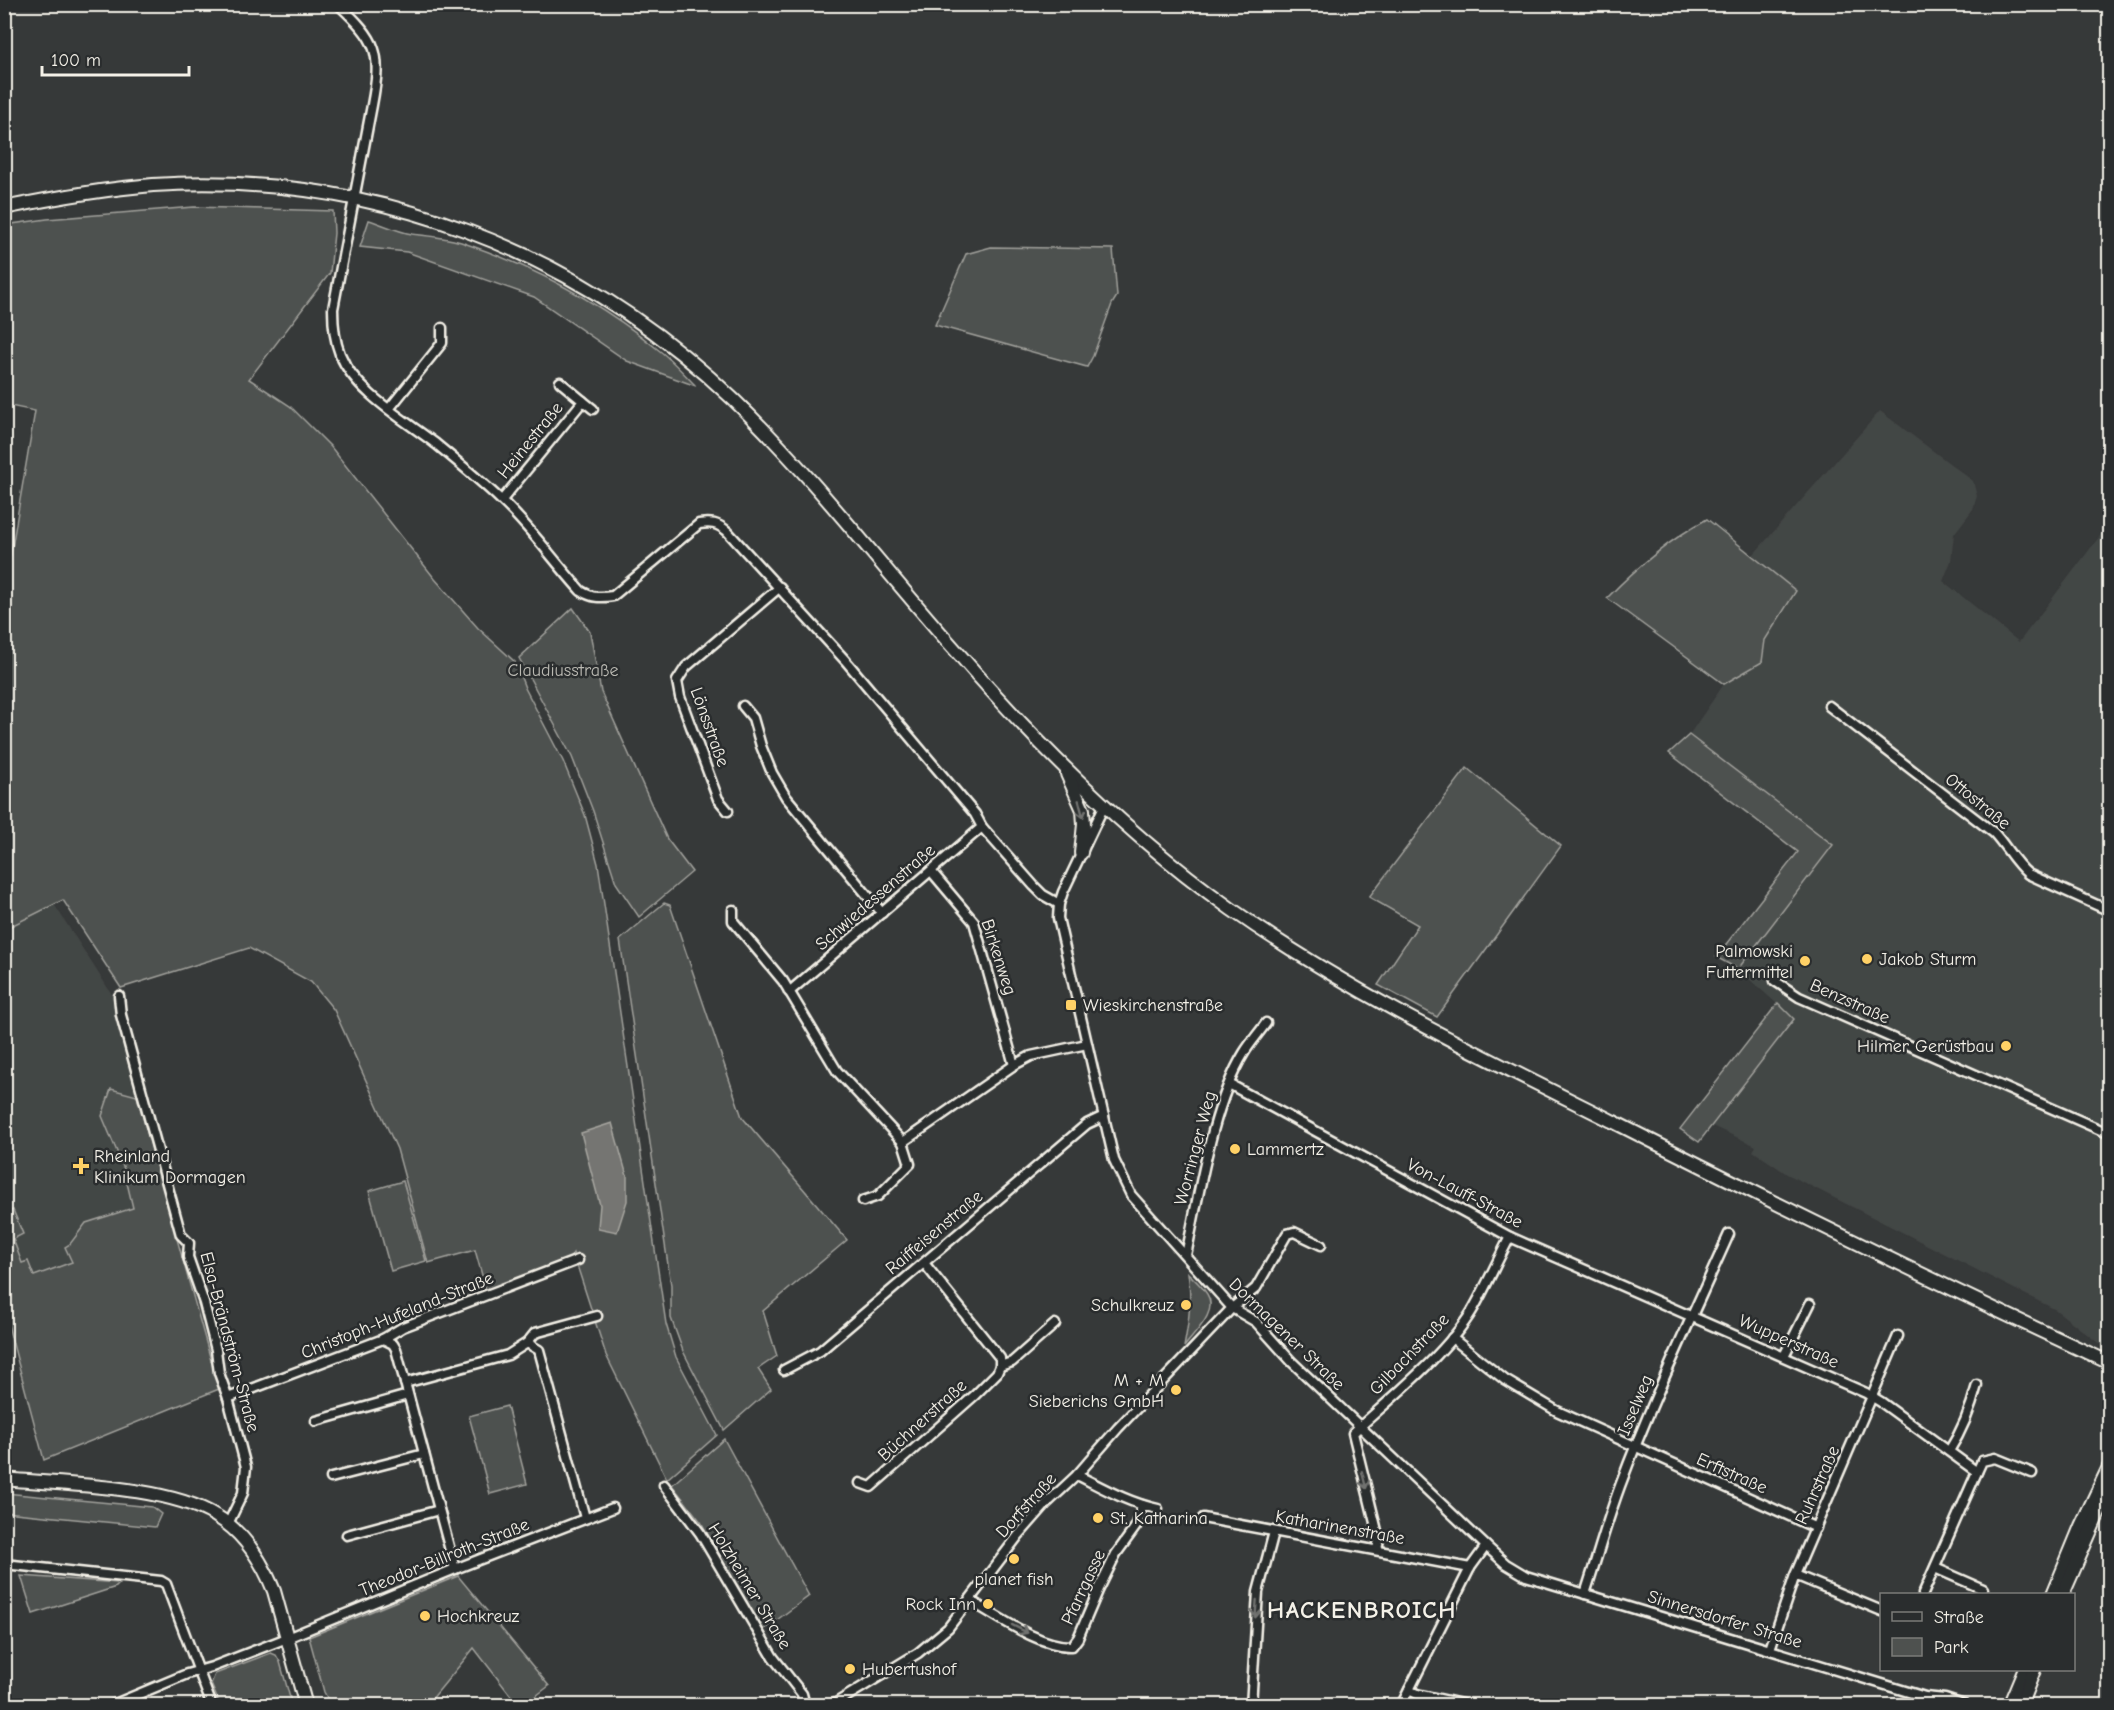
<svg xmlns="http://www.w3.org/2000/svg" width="2114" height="1710" font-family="'Comic Neue',sans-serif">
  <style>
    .built { fill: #434645 }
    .green { fill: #4e514f; stroke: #a1a19c; stroke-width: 1.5 }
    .water { fill: #757572; stroke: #a8a7a1; stroke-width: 1.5 }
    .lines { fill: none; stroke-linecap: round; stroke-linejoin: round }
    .street-casing { stroke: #f4f1e8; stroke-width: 13 }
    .secondary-casing { stroke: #f4f1e8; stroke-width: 16 }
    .street { stroke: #2a2d2e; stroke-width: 8 }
    .secondary { stroke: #2a2d2e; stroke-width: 12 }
    .oneway { stroke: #71726f }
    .poi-dot { fill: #ffd166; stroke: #2a2d2e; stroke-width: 2 }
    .labels { text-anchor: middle; stroke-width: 5; stroke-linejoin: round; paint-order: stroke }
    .street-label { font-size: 18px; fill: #f4f1e8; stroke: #2a2d2e }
    .park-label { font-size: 18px; fill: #bab9b2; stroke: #2a2d2e }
    .poi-label { font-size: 18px; fill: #f4f1e8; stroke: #2a2d2e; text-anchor: start }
    .district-label { font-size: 24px; font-weight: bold; letter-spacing: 1.5px; fill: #f4f1e8; stroke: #2a2d2e }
  </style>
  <rect width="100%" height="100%" fill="#363939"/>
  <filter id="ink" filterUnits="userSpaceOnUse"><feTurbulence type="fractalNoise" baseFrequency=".0167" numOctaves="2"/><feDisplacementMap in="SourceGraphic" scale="12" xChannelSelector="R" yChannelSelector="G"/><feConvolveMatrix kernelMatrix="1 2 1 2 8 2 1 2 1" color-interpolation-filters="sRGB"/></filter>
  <g filter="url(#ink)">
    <g class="built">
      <path d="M1880,411L1973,481L1977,496L1973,509L1954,534L1951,561L1943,581L2019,642L2109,524V1348L2106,1349L2056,1310L1787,1174L1753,1151L1756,1146L1712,1126L1794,1019L1738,969L1833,845L1689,735L1724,684L1762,662L1765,640L1796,591L1753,555Z"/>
      <path d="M54,904L113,996L135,1086L177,1237L5,1307V929Z"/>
    </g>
    <g class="green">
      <path d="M194,207L333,211L334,233L330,273L249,379L290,406L331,447L435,579L478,628L515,662L525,688L563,761L585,815L598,864L666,1324L676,1357L717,1435L667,1479L606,1355L573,1253L569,1260L487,1293L475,1250L428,1263L397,1149L334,1010L311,982L249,948L121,988L63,900L5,929V589L35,411L5,405V225L47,219Z"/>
      <path d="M369,220C382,224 398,232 412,234C429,236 444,237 461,242C532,266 601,303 660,351C673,361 684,374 696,386L627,361L534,297L407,252L360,247Z"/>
      <path d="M991,247L1113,249L1117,296L1112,304L1093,356L1087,367L935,325L966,254Z"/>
      <path d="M1707,519L1796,591L1765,640L1762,662L1724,684L1607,598C1637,567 1669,540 1707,519Z"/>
      <path d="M573,608L590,632L601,692L667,839L692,872L639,917L616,883L593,811L572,757L519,658Z"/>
      <path d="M1689,735L1833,845L1738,969L1716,957L1798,852L1669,753Z"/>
      <path d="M1467,768L1561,846L1437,1017L1378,985L1418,925L1369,897Z"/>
      <path d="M664,903L670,905L742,1117L847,1240L763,1311L777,1356L758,1369L771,1389L724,1430L683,1351L671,1318V1285L620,940Z"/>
      <path d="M1778,1003L1794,1019L1699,1142L1680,1129Z"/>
      <path d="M111,1089L137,1096L219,1389L44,1460L5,1314V1213L13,1210L23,1234L13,1239L22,1263L28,1261L34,1276L72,1262L65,1247L70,1244L86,1223L133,1208L123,1166L102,1116Z"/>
      <path d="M403,1181L426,1261L391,1271L369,1191Z"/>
      <path d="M1188,1273C1194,1279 1202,1286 1207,1294C1219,1312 1194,1333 1184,1347C1189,1321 1192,1299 1188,1273Z"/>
      <path d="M507,1406L527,1484L490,1494L469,1416Z"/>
      <path d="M724,1439L809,1596L762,1631L701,1522L672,1485Z"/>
      <path d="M5,1493L152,1507L161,1514L155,1527L5,1512Z"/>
      <path d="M21,1576L120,1583L116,1587L33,1614Z"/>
      <path d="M458,1576L549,1686L524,1705H518L474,1648L427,1705H331L324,1692L309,1637Z"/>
      <path d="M271,1653L276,1655L280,1662L292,1705H220L211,1684L215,1674Z"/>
    </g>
    <path class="water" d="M612,1123L627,1176V1201L617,1232L598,1228L600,1205L581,1133Z"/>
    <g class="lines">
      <defs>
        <g id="street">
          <path d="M338,4C378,41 382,52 372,105L333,309C333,324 334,339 340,354C355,392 405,420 436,444C458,462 481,481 502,501C531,528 554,561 581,591C592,598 600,598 613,596L699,524C711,522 717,523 727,531L845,660L975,814L982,827L1034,886L1043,895L1059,904"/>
          <path d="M583,401L593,409"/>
          <path d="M389,409L442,343V328"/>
          <path d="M502,500L583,401L560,382"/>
          <path d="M743,706L753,718L761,746L772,773L786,797L882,913"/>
          <path d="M1829,706L1994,833C2006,846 2014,862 2028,874L2110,911"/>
          <path d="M1104,806L1063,892L1059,904L1058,918L1114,1160L1131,1195L1232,1308L1256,1322L1292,1362L1486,1546L1506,1564L1526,1576L1925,1697L1945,1699L1967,1706"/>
          <path d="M728,811L718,799L680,697L677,681L686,667L780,587"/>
          <path d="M931,871L974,922L1014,1065"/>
          <path d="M733,910V921L783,981L837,1071L903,1142L910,1164L878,1196L863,1201"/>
          <path d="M1775,981L1799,997L2110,1134"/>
          <path d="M789,992L982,827"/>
          <path d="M119,996L121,1015L181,1235L189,1243L188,1257L204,1303L216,1350L219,1373L228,1398L246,1467L243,1493L228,1524"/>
          <path d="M1229,1084L1510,1237L1866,1393L1881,1402L1977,1472L1923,1594"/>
          <path d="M903,1142L1014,1065L1031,1056L1087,1044"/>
          <path d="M1186,1255C1199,1195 1212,1105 1244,1053C1250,1043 1259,1033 1266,1023"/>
          <path d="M1452,1338L1505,1380L1557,1411L1816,1528"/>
          <path d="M383,1339L393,1344L396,1349L455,1569"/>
          <path d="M527,1343L539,1350L585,1518"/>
          <path d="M1784,1356L1810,1304"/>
          <path d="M1000,1366L1012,1362L1055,1324"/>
          <path d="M784,1370L820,1351L1087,1124L1104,1116"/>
          <path d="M405,1383L508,1355L527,1343L535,1333L597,1316"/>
          <path d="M228,1398L383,1339L403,1327L578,1260"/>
          <path d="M316,1421L408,1395"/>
          <path d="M1949,1451C1962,1431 1971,1408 1977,1385"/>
          <path d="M1977,1472L1982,1461L1995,1458L2032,1473"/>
          <path d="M1077,1475C1103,1488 1129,1503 1158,1509"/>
          <path d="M331,1478L424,1454"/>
          <path d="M860,1483L871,1487L975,1395L997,1373L1000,1366V1358L924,1263"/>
          <path d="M664,1485L700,1533L773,1657L802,1694L805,1705"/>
          <path d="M1203,1518L1470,1568"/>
          <path d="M347,1535L439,1510"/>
          <path d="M1377,1550L1379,1539L1353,1433C1391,1398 1446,1354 1472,1311C1486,1287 1497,1261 1510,1237"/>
          <path d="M4,1564L161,1581L166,1584L212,1706"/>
          <path d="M1935,1568L1983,1589"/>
          <path d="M1795,1575L1882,1611"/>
          <path d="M1585,1594C1597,1558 1607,1521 1620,1486C1652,1400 1692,1317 1729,1234"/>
          <path d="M969,1600C997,1616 1040,1647 1072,1646L1078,1638L1098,1591L1116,1554L1137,1525L1142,1505"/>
          <path d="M1770,1649L1795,1575L1898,1336"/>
          <path d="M1409,1690L1417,1694L1471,1706"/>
          <path d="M110,1706L187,1674L212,1667L287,1638L455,1569L613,1508"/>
          <path d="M799,1706H818"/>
          <path d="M831,1706L918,1653L948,1628L1018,1536L1046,1504L1077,1475L1118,1428L1232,1308L1256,1288L1287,1234L1294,1232L1321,1245"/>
          <path d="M1251,1706L1258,1592L1274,1532"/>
          <path d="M1401,1706L1470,1568L1486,1546"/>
        </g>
        <g id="secondary">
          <path d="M4,208C53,198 103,189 153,185C371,171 577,249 734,400C815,478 883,569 958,653C1040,748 1129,836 1231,909C1350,993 1484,1057 1614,1122C1778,1205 1943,1286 2110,1363"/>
          <path d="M1067,774L1083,810L1084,824L1081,853"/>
          <path d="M4,1479C64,1485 166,1485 216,1516C245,1533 262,1561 274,1591L306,1706"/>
          <path d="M2053,1594L2081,1526L2110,1465"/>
          <path d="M2063,1594L2110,1487"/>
          <path d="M2009,1706L2024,1670"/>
          <path d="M2020,1706L2034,1670"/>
        </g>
      </defs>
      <use href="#street" class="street-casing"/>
      <use href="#secondary" class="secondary-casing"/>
      <use href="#street" class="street"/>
      <use href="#secondary" class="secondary"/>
    </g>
    <defs><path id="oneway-shaft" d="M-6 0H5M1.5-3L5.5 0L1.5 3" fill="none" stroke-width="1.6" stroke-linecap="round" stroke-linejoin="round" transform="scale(1.5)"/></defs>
    <g class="oneway">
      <use href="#oneway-shaft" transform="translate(1081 809) rotate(75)"/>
      <use href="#oneway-shaft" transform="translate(1364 1480) rotate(76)"/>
      <use href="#oneway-shaft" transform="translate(1256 1609) rotate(94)"/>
      <use href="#oneway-shaft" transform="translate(1020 1629) rotate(27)"/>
    </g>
  </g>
  <g class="poi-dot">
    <circle cx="1867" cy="959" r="6"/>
    <circle cx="1805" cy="961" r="6"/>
    <rect x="1065" y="999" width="12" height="12" rx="3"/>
    <circle cx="2006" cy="1046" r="6"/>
    <circle cx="1235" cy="1149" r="6"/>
    <path d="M78 1157h6v6h6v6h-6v6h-6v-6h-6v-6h6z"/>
    <circle cx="1186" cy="1305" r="6"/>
    <circle cx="1176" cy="1390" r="6"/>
    <circle cx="1098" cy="1518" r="6"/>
    <circle cx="1014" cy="1559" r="6"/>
    <circle cx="988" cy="1604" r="6"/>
    <circle cx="425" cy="1616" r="6"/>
    <circle cx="850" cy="1669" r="6"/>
  </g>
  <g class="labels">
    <g class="street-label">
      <text transform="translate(530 440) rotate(-51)" y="6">Heinestraße</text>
      <text transform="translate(710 727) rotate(70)" y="6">Lönsstraße</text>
      <text transform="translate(1978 801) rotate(39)" y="6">Ottostraße</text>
      <text transform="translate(875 897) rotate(-41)" y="6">Schwiedessenstraße</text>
      <text transform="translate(999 957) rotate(72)" y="6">Birkenweg</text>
      <text transform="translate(1850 1001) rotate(24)" y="6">Benzstraße</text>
      <text transform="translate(1195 1148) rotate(-75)" y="6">Worringer Weg</text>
      <text transform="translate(1465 1193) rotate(28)" y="6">Von-Lauff-Straße</text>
      <text transform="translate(934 1232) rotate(-40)" y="6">Raiffeisenstraße</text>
      <text transform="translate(397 1315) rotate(-22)" y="6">Christoph-Hufeland-Straße</text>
      <text transform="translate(1287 1334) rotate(44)" y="6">Dormagener Straße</text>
      <text transform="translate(1789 1341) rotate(24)" y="6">Wupperstraße</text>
      <text transform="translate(230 1342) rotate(75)" y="6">Elsa-Brändström-Straße</text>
      <text transform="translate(1409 1354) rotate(-46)" y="6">Gilbachstraße</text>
      <text transform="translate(1635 1405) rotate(-67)" y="6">Isselweg</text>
      <text transform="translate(922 1420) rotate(-42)" y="6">Büchnerstraße</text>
      <text transform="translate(1732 1473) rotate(24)" y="6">Erftstraße</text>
      <text transform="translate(1817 1485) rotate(-66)" y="6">Ruhrstraße</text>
      <text transform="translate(1026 1505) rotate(-48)" y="6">Dorfstraße</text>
      <text transform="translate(1340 1527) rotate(10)" y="6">Katharinenstraße</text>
      <text transform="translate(444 1557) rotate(-22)" y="6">Theodor-Billroth-Straße</text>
      <text transform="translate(750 1586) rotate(59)" y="6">Holzheimer Straße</text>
      <text transform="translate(1083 1587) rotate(-65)" y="6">Pfarrgasse</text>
      <text transform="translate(1725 1619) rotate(17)" y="6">Sinnersdorfer Straße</text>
    </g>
    <g class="park-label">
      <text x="563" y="676">Claudiusstraße</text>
    </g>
    <g class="poi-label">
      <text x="1793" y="957" text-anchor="end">Palmowski<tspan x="1793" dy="21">Futtermittel</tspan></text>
      <text x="1879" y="965">Jakob Sturm</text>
      <text x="1083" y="1011">Wieskirchenstraße</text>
      <text x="1994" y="1052" text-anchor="end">Hilmer Gerüstbau</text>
      <text x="1247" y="1155">Lammertz</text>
      <text x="94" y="1162">Rheinland<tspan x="94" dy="21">Klinikum Dormagen</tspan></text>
      <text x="1174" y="1311" text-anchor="end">Schulkreuz</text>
      <text x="1164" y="1386" text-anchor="end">M + M<tspan x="1164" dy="21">Sieberichs GmbH</tspan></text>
      <text x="1110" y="1524">St. Katharina</text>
      <text x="1014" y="1585" text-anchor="middle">planet fish</text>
      <text x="976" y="1610" text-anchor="end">Rock Inn</text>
      <text x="437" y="1622">Hochkreuz</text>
      <text x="862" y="1675">Hubertushof</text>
    </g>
    <g class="district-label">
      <text x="1362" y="1618">HACKENBROICH</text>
    </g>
  </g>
  <rect width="2114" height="1710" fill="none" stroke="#2a2d2e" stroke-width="24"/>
  <rect x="12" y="12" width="2090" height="1686" fill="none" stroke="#f4f1e8" stroke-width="2" filter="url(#ink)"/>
  <rect x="1880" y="1593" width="195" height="78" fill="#2a2d2e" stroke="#7b7b78" stroke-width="1.5"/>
  <rect x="1892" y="1612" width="30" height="9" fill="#2a2d2e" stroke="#7b7b78" stroke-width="1.5"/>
  <text x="1934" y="1623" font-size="18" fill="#f4f1e8">Straße</text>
  <rect x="1892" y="1638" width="30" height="18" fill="#4e514f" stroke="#7b7b78" stroke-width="1.5"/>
  <text x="1934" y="1653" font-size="18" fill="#f4f1e8">Park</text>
  <path d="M42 66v9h147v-9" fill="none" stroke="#f4f1e8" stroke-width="3"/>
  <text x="51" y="66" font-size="18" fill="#f4f1e8" stroke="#2a2d2e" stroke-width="4.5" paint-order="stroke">100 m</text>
</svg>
